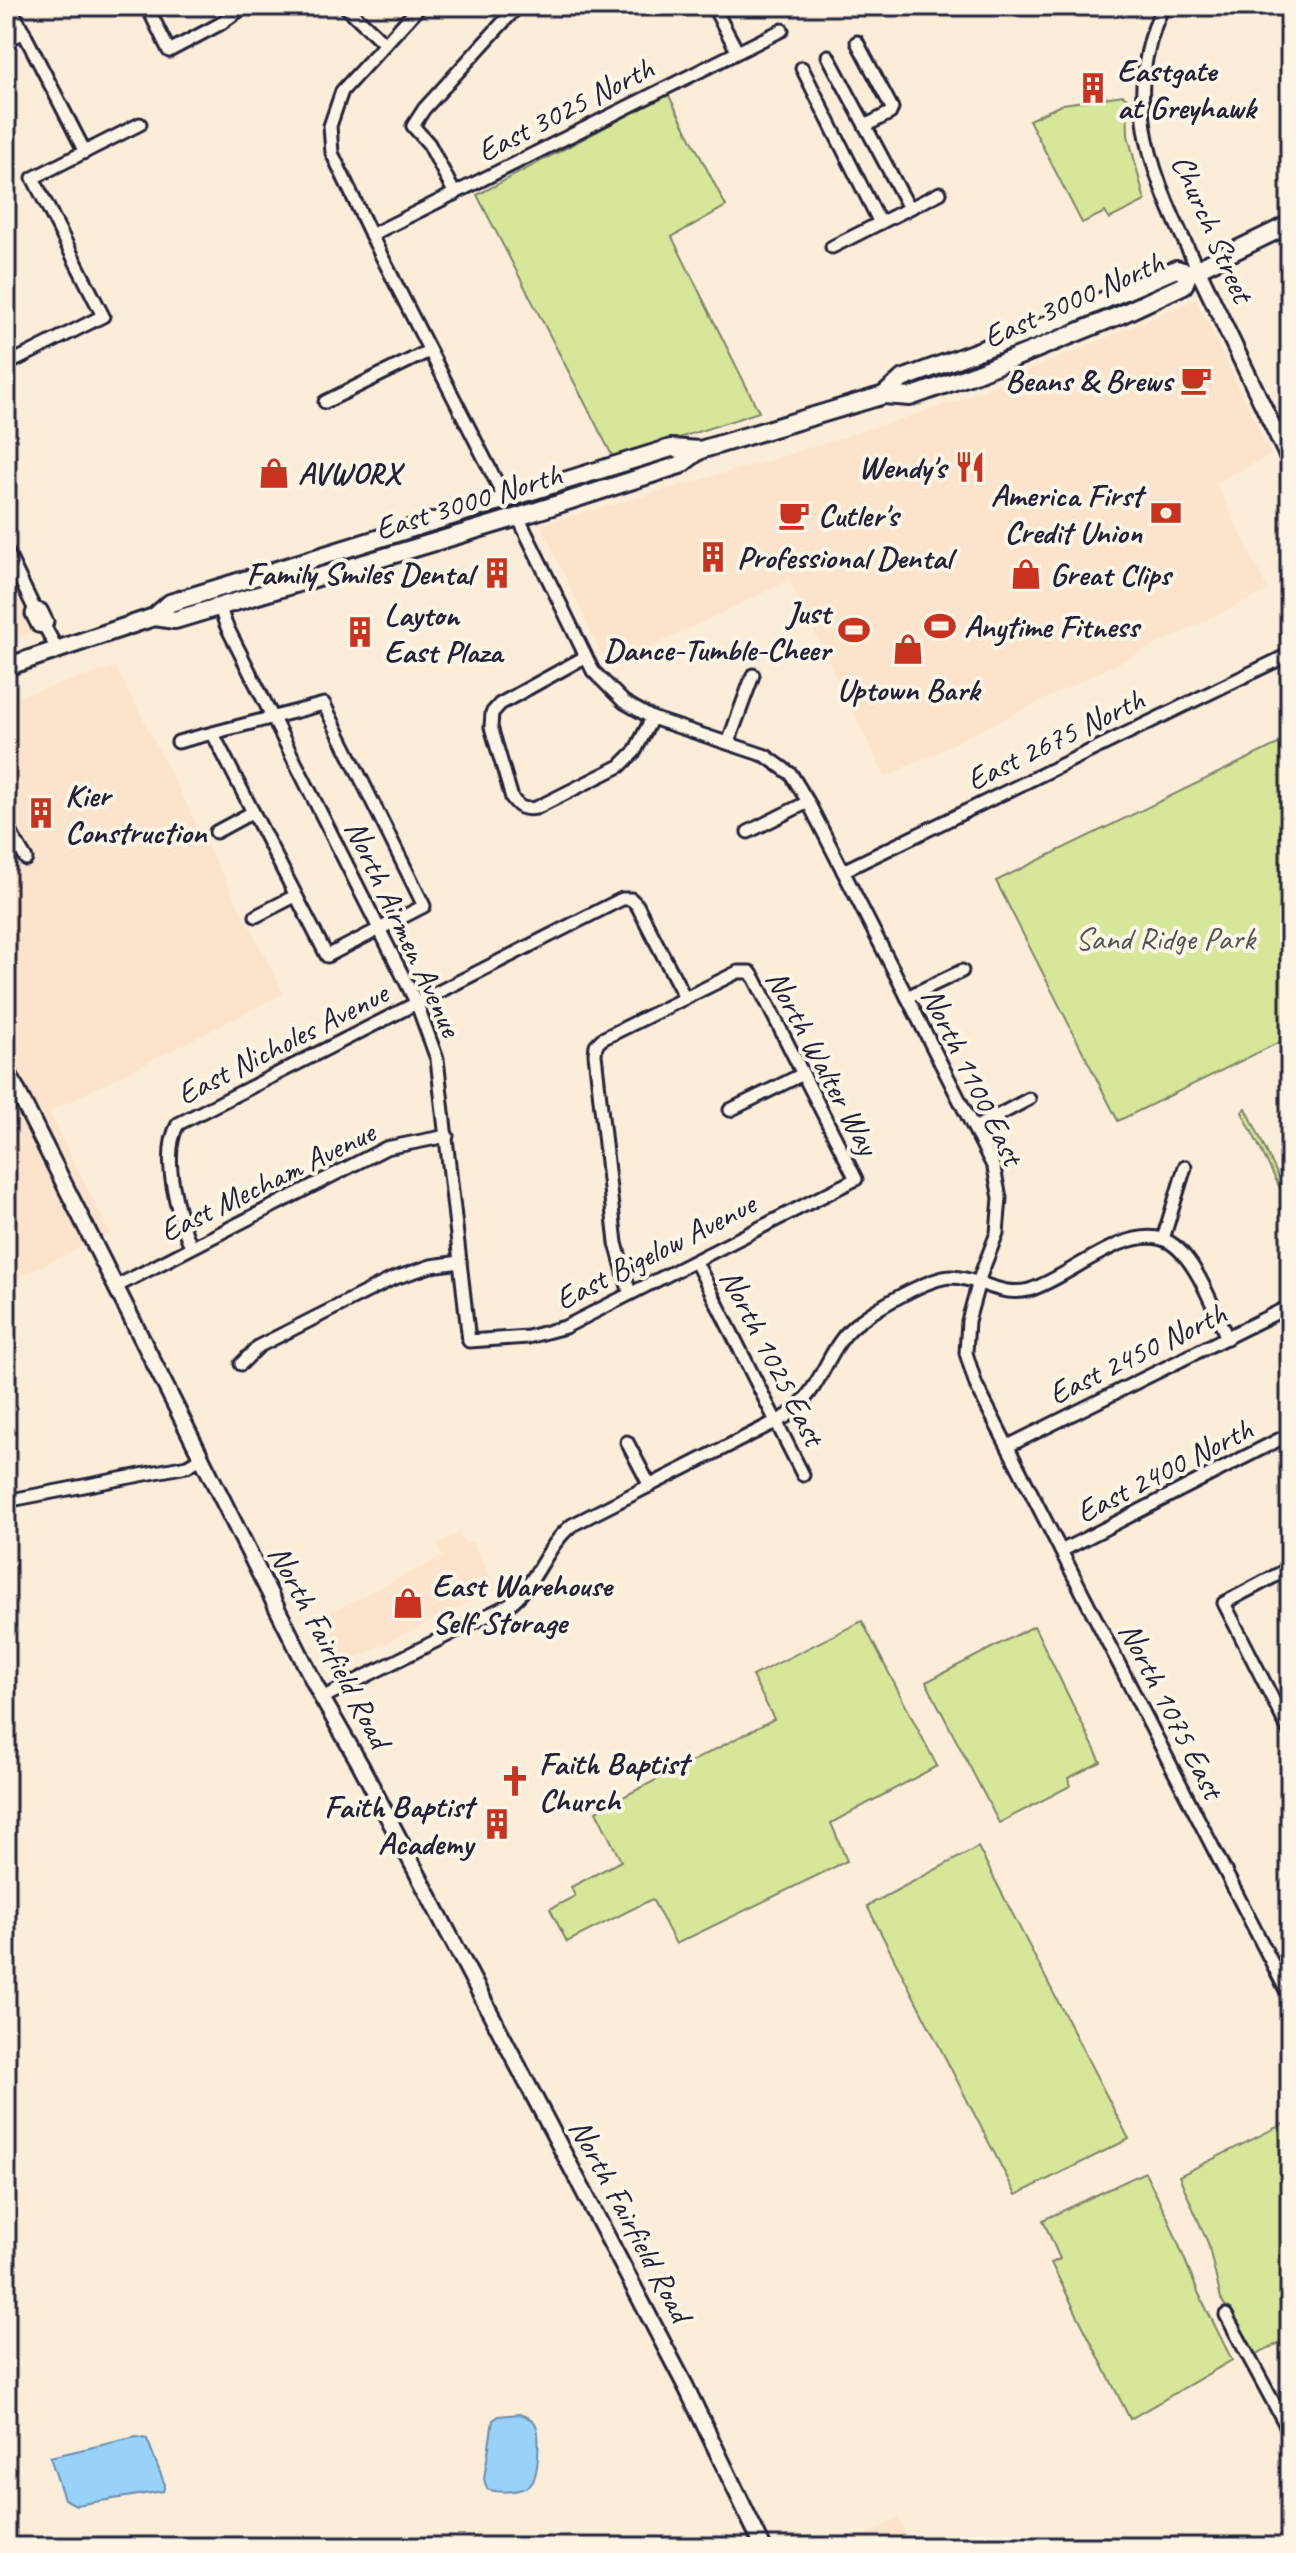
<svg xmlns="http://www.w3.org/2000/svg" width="1296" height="2553" font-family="Caveat,sans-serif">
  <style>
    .built { fill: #fce3cb }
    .green { fill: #d6e79a; stroke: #7c846a; stroke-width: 2 }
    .water { fill: #99d2f9; stroke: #698cad; stroke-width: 2 }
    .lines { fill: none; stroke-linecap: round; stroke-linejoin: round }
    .street-casing { stroke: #22223b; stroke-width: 17 }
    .secondary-casing { stroke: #22223b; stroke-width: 20 }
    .primary-casing { stroke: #22223b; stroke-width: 22 }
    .street { stroke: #fcf5e5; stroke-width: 11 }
    .secondary { stroke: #fcf5e5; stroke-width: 14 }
    .primary { stroke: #fcf5e5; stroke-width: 16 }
    .labels { text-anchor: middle; stroke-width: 8; stroke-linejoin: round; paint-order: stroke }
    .poi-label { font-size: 32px; font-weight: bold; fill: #22223b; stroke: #fcf5e5; text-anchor: start }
    .street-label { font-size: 32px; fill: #22223b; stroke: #fcf5e5 }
    .park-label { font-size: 32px; fill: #4f5353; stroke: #fcf5e5 }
  </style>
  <rect width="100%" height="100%" fill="#fcedd9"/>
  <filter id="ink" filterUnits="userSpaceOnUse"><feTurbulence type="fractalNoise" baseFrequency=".0125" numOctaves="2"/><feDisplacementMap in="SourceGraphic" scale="16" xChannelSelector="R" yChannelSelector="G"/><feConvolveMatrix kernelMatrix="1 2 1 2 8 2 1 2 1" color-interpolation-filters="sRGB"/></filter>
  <g filter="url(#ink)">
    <g class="built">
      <path d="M1196,299L1271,455L1216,483L1268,590L885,777L789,580L608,668L541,525L781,457L961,400Z"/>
      <path d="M6,571L36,631L6,641Z"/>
      <path d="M116,667L284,994L49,1112L110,1234L6,1283V700Z"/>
      <path d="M459,1533L465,1544L472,1541L496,1589L337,1667L318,1629L324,1626L320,1618L443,1556L437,1544Z"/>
      <path d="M898,2519L913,2547H841Z"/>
    </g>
    <g class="green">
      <path d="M668,94L726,206L672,237L759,412L614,459L477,195Z"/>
      <path d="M1123,95L1127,98L1128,135L1145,201L1109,219L1105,212L1082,223L1029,120L1063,104Z"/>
      <path d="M1290,738V1037L1118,1121L996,881Z"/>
      <path d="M1246,1108L1277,1174L1290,1193V1199L1280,1188L1242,1112Z"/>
      <path d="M862,1621L937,1766L831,1823L847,1861L676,1944L652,1899L567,1942L550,1909L575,1896L571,1887L621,1861L596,1811L774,1719L752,1676Z"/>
      <path d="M1034,1626L1101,1762L1068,1778L1070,1786L999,1823L926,1682Z"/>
      <path d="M978,1847L1129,2139L1016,2195L867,1906Z"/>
      <path d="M1287,2122L1290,2127V2338L1254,2355L1221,2299L1208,2243L1179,2176Z"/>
      <path d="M1145,2172L1167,2216L1198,2292L1232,2360L1130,2419L1051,2263L1060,2259L1043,2220Z"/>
    </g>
    <g class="water">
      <path d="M519,2414C525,2416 532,2418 535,2423C541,2432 539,2478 530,2485C520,2493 498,2493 487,2489L484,2479L493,2420L499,2416Z"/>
      <path d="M136,2437L147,2439L165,2485L163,2491L76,2505L64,2499L50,2457Z"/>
    </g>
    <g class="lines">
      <defs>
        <g id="street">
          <path d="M10,6L85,152"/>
          <path d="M147,6L169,51L220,24L245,6"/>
          <path d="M345,6L385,44"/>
          <path d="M420,6L342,91L330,126L332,153L374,241L500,489L503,500"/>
          <path d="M713,6L737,51"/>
          <path d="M1163,6C1118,106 1155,180 1198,270"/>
          <path d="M6,41L24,32"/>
          <path d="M857,42L892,108L890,113L865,126"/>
          <path d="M828,56L909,208"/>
          <path d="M802,68L880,223"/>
          <path d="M455,194L429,144L413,126L424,109L518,6"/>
          <path d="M371,235L782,30"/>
          <path d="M832,247L940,193"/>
          <path d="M6,365L103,316L33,178L140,124"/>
          <path d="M325,402L429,351"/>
          <path d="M518,517L593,671L624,702L652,718L766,756L791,774L808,802L994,1168L1000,1198L997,1233L981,1274L968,1321L966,1353L976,1385L1290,1998"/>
          <path d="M6,550L34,608"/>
          <path d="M220,608L226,625L417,1004L437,1059L469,1341L528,1337L565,1327L856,1179L755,979L750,972H738L602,1039L596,1045L595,1054L616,1243L630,1294"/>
          <path d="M45,627L38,626L32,614L34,608L41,610L47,622L45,627L58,651"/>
          <path d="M585,657L500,704L492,713L491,727L512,798C519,808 524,810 536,808L620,766L635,751L652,718"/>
          <path d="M178,742L324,704L424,906L327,956L213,734"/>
          <path d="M728,743L753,675"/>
          <path d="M6,825L26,859"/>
          <path d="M216,832L253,812"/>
          <path d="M748,832L808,802"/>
          <path d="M843,871L1290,654"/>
          <path d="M256,916L295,896"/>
          <path d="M907,997L962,971"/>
          <path d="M730,1110L803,1074"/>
          <path d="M974,1128L1029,1099"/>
          <path d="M1163,1239L1185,1167"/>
          <path d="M191,1247C178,1215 160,1156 178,1124L622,899H631L637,905L685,998"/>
          <path d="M696,1262L803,1475"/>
          <path d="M115,1287L386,1148L447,1136"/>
          <path d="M241,1364L259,1346L392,1279L431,1266L460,1262"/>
          <path d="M627,1442L650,1486"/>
          <path d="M1008,1446L1290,1306"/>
          <path d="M6,1501L187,1466L201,1458"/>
          <path d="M1061,1551L1290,1434"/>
          <path d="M1290,1568L1224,1603L1290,1733"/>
          <path d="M322,1698L510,1604C539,1581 544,1548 572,1525L787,1416C826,1387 825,1346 860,1321C879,1307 929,1277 952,1277C980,1278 999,1297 1029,1290C1067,1279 1122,1227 1162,1239C1193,1248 1214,1310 1227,1338"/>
          <path d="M1226,2315L1290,2433"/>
        </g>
        <g id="secondary">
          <path d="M1198,270L1290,462"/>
          <path d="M6,1068L322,1698L360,1764L686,2387L763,2547"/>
        </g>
        <g id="primary">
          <path d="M1189,273L1290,224"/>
          <path d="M154,617L175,620L518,517L680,465L700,450"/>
          <path d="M6,667L154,617L170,603L671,448L700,450L884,395L910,397L972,375L1120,315L1184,285L1189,273L1176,269L1035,330L902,379L884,395"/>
        </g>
      </defs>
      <use href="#street" class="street-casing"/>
      <use href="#secondary" class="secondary-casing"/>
      <use href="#primary" class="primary-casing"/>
      <use href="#street" class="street"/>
      <use href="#secondary" class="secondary"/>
      <use href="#primary" class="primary"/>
    </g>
  </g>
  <defs>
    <symbol id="building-bare" viewBox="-9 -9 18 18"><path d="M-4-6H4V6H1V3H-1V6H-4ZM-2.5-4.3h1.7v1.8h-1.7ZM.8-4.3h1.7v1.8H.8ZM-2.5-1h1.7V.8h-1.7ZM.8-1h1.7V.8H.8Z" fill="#c8321e" stroke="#fcf5e5" stroke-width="2.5" paint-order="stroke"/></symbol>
    <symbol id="cafe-bare" viewBox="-9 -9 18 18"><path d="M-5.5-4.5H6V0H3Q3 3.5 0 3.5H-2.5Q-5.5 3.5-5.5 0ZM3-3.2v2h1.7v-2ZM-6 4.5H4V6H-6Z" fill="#c8321e" stroke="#fcf5e5" stroke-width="2.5" paint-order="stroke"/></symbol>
    <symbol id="restaurant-bare" viewBox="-9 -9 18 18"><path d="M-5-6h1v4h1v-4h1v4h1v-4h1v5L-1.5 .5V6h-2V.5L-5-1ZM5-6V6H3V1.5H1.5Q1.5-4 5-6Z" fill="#c8321e" stroke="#fcf5e5" stroke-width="2.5" paint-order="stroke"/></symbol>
    <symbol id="shop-bare" viewBox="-9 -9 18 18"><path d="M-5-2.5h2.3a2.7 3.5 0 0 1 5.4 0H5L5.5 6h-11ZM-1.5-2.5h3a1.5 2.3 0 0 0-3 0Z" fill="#c8321e" stroke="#fcf5e5" stroke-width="2.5" paint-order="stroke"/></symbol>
    <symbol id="bank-bare" viewBox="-9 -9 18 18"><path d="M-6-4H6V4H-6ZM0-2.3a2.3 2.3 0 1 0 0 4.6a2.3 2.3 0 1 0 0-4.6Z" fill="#c8321e" stroke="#fcf5e5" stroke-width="2.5" paint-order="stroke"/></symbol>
    <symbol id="stadium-bare" viewBox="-9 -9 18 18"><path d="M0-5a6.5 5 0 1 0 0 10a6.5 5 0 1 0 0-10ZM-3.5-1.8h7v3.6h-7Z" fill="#c8321e" stroke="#fcf5e5" stroke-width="2.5" paint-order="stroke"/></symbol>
    <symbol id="church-bare" viewBox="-9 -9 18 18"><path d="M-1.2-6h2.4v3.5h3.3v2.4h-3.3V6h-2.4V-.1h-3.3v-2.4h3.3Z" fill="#c8321e" stroke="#fcf5e5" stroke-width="2.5" paint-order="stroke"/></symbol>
  </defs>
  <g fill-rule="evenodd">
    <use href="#building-bare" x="1071" y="66" width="44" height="44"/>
    <use href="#cafe-bare" x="1174" y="358" width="44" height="44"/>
    <use href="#restaurant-bare" x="948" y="445" width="44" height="44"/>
    <use href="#shop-bare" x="252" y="451" width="44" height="44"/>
    <use href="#bank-bare" x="1144" y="491" width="44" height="44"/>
    <use href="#cafe-bare" x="772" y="493" width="44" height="44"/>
    <use href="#building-bare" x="691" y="535" width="44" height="44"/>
    <use href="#building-bare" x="475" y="551" width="44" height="44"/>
    <use href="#shop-bare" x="1004" y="552" width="44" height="44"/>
    <use href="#stadium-bare" x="918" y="604" width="44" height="44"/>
    <use href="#stadium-bare" x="832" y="608" width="44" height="44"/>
    <use href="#building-bare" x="338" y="610" width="44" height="44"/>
    <use href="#shop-bare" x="886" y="627" width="44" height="44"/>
    <use href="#building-bare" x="19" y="791" width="44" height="44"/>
    <use href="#shop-bare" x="386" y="1581" width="44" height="44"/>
    <use href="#church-bare" x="493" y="1759" width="44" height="44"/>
    <use href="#building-bare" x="475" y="1802" width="44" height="44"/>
  </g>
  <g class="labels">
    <g class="poi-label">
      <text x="1117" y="81">Eastgate<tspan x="1117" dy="37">at Greyhawk</tspan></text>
      <text x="1172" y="391" text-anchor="end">Beans &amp; Brews</text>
      <text x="946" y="478" text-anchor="end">Wendy's</text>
      <text x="298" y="484">AVWORX</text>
      <text x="1142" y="506" text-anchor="end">America First<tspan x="1142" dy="37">Credit Union</tspan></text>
      <text x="818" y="526">Cutler's</text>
      <text x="737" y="568">Professional Dental</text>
      <text x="473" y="584" text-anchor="end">Family Smiles Dental</text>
      <text x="1050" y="585">Great Clips</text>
      <text x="830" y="623" text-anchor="end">Just<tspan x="830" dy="37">Dance-Tumble-Cheer</tspan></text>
      <text x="384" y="625">Layton<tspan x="384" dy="37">East Plaza</tspan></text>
      <text x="964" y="637">Anytime Fitness</text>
      <text x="908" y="700" text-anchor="middle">Uptown Bark</text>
      <text x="65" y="806">Kier<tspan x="65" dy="37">Construction</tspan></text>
      <text x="432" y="1596">East Warehouse<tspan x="432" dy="37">Self Storage</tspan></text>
      <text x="539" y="1774">Faith Baptist<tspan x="539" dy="37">Church</tspan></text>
      <text x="473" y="1817" text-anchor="end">Faith Baptist<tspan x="473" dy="37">Academy</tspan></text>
    </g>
    <g class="street-label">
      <text transform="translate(565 109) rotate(-27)" y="11">East 3025 North</text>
      <text transform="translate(1213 228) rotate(66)" y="11">Church Street</text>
      <text transform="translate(1073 299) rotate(-24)" y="11">East 3000 North</text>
      <text transform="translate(468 501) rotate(-17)" y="11">East 3000 North</text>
      <text transform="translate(1055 739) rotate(-26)" y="11">East 2675 North</text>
      <text transform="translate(404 928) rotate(65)" y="11">North Airmen Avenue</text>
      <text transform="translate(282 1043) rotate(-27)" y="11">East Nicholes Avenue</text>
      <text transform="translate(823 1062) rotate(62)" y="11">North Walter Way</text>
      <text transform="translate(973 1076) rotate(64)" y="11">North 1100 East</text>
      <text transform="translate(267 1181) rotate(-26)" y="11">East Mecham Avenue</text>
      <text transform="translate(655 1251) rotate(-27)" y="11">East Bigelow Avenue</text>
      <text transform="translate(1137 1353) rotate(-26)" y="11">East 2450 North</text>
      <text transform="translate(773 1357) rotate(63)" y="11">North 1025 East</text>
      <text transform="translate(1164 1470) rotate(-27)" y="11">East 2400 North</text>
      <text transform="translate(330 1646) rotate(62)" y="11">North Fairfield Road</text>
      <text transform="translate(1172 1710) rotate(63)" y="11">North 1075 East</text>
      <text transform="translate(631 2220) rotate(62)" y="11">North Fairfield Road</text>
    </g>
    <g class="park-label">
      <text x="1165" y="949">Sand Ridge Park</text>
    </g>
  </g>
  <rect width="1296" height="2553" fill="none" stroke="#fcf5e5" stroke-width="32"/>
  <rect x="16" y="16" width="1264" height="2521" fill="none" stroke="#22223b" stroke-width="3" filter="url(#ink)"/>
</svg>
